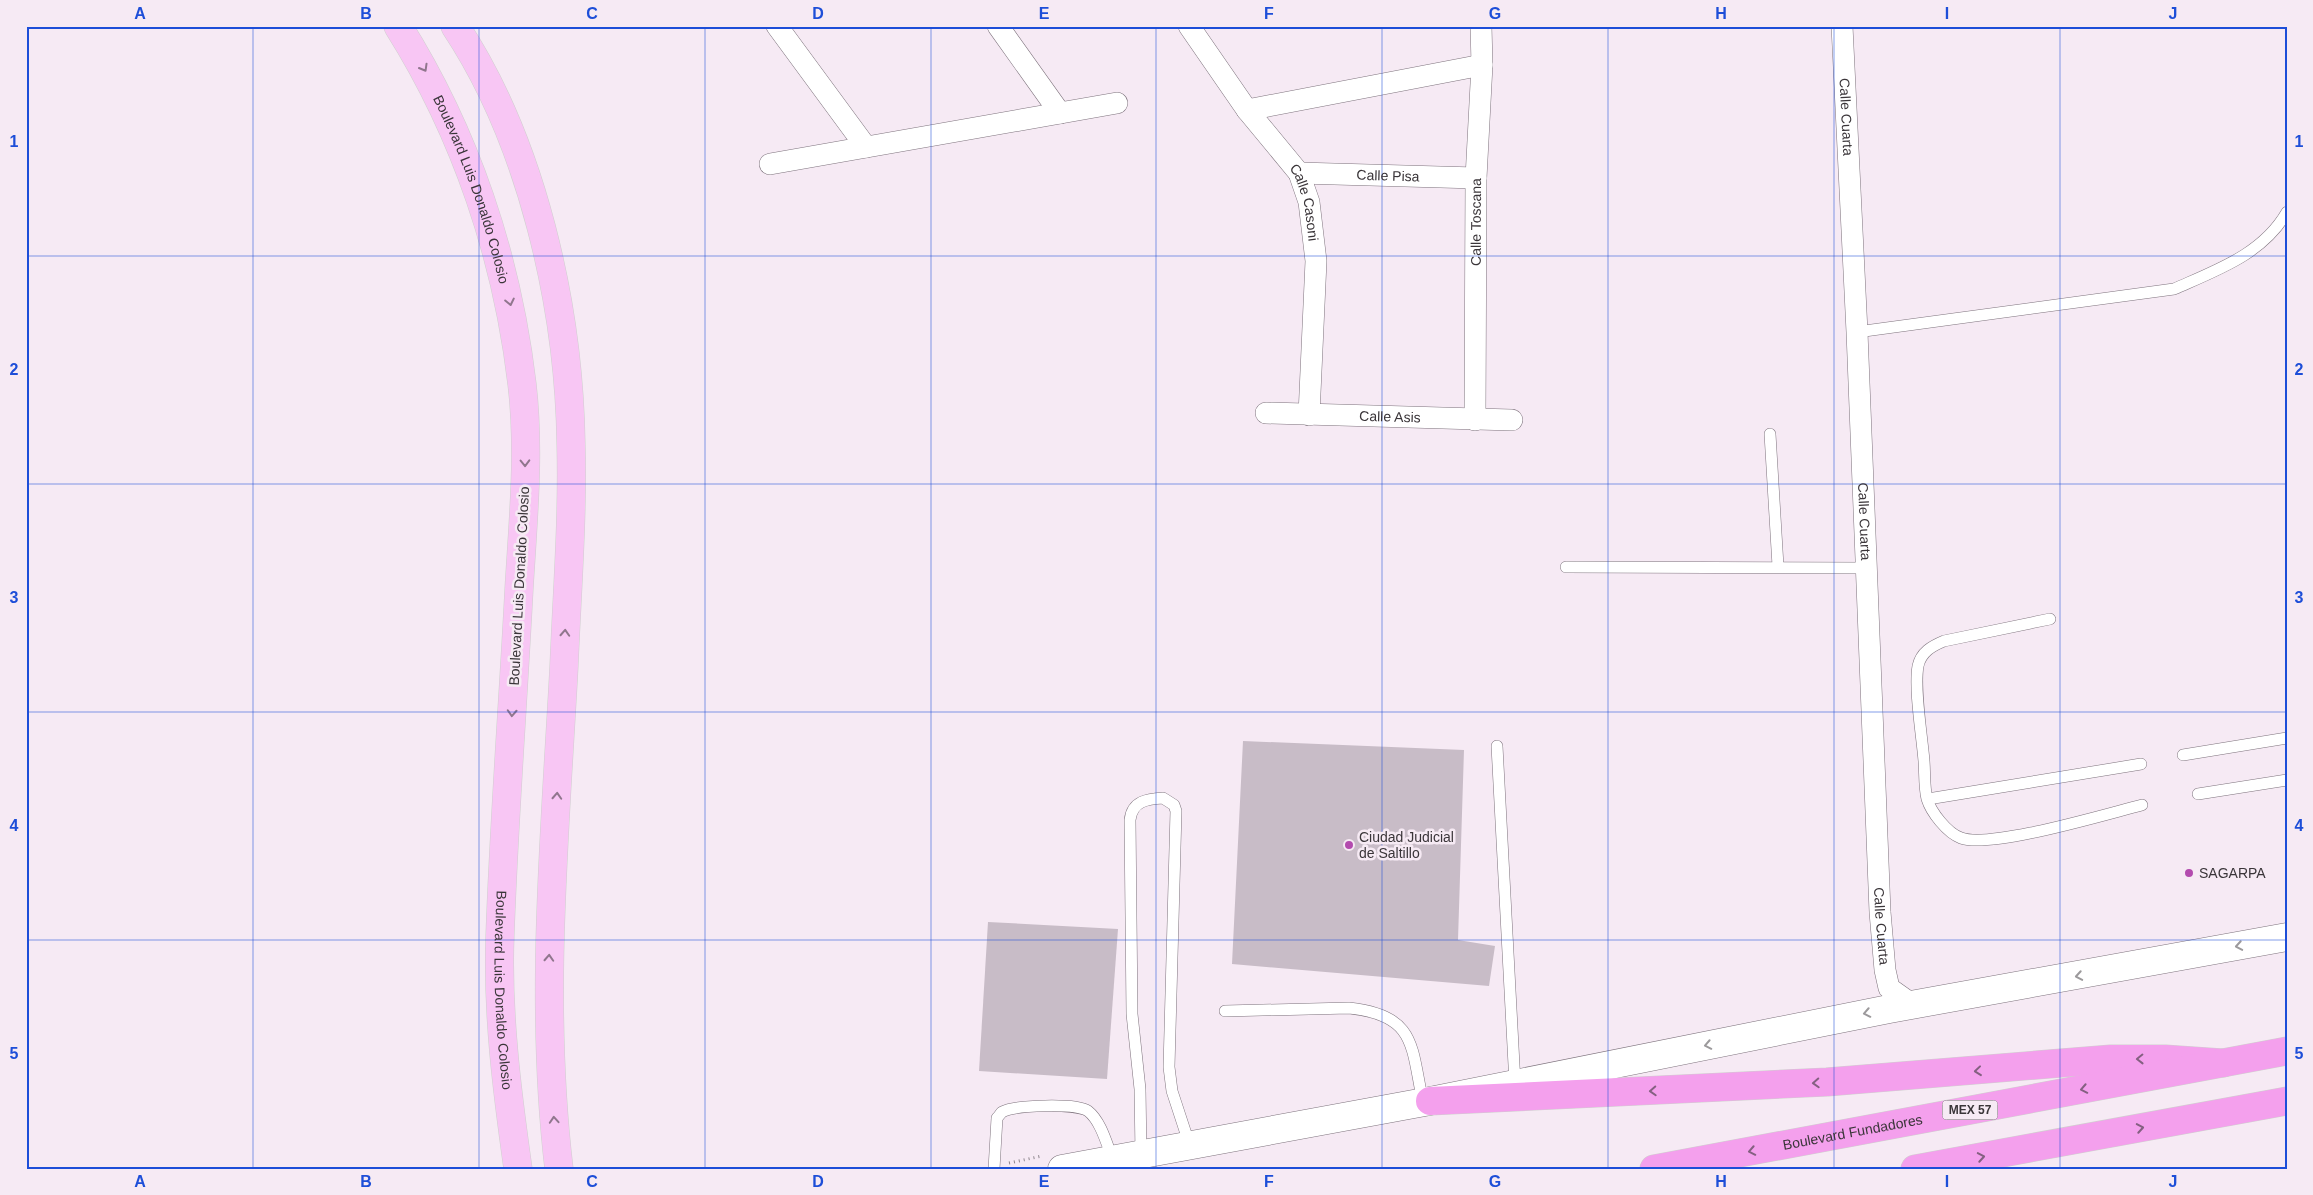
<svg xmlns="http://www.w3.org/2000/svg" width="2313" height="1195" font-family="Arial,sans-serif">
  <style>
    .building { fill: #c8bcc7 }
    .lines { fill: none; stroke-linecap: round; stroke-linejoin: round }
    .service-casing { stroke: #7e737d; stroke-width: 12 }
    .minor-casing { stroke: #7e737d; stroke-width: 22 }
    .secondary-casing { stroke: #7e737d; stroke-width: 29 }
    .primary-casing { stroke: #d0cfcf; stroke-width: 29 }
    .motorway-casing { stroke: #d0cfcf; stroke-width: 29 }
    .path { stroke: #8f878e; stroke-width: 3; stroke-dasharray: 1 4; stroke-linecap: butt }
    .service { stroke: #fff; stroke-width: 11 }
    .minor { stroke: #fff; stroke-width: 21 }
    .secondary { stroke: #fff; stroke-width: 28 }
    .primary { stroke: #f8c6f4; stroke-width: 28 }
    .motorway { stroke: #f4a0ed; stroke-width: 28 }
    .oneway { stroke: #90768d }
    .oneway2 { stroke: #9c9a9c }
    .oneway3 { stroke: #846081 }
    .grid { fill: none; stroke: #1d4ed8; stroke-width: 1; stroke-opacity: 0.55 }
    .poi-dot { fill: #b34bae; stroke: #f6eaf4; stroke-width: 2 }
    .labels { text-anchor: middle; stroke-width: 5; stroke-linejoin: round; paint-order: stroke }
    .shield { fill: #f6eaf4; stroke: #726b71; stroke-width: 1 }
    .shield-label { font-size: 12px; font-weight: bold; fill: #3a3539 }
    .street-label { font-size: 14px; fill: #3a3539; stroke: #f6eaf4 }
    .poi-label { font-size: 14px; fill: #3a3539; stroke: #f6eaf4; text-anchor: start }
    .neatline { fill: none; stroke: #1d4ed8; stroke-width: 2 }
    .grid-label { font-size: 16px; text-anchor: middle; font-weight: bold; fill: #1d4ed8 }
  </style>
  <rect width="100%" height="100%" fill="#f6eaf4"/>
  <g class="building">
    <path d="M1243,741L1464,750L1458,940L1495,946L1489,986L1232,964Z"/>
    <path d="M988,922L1118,929L1107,1079L979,1071Z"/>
  </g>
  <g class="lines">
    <defs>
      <g id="service">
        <path d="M1857,332L2174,289C2217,270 2263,254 2287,212"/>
        <path d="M1770,434L1778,566"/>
        <path d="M1566,567L1866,568"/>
        <path d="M2050,619L1944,641C1932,646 1921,652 1918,666C1914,689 1922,736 1924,761C1925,773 1924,787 1927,799C1931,812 1947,833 1961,838C1990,849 2106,814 2142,805"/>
        <path d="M1497,746L1515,1084"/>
        <path d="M2183,755L2287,738"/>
        <path d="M2198,794L2287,780"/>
        <path d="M1928,799L2141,764"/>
        <path d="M1225,1011L1349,1008C1417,1015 1411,1047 1423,1102"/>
        <path d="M1141,1154L1140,1089L1132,1014L1130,820C1132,801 1147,799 1163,798L1174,805L1176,811L1169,1067L1172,1091L1190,1146"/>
        <path d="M994,1169L997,1118C999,1116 1000,1114 1002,1112C1015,1105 1076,1103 1088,1111C1101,1121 1107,1145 1113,1160"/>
      </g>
      <g id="minor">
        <path d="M777,26L866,147"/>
        <path d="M998,26L1060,113"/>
        <path id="s1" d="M1189,26L1247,110L1299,173L1309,202L1316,261L1309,415"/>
        <path id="s2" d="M1842,26L1857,332L1880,912L1885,970L1889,988L1913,1005"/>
        <path d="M1247,110L1482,65"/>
        <path d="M770,164L1117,103"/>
        <path id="s3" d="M1299,173L1476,178"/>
        <path id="s4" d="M1266,413L1512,420"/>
        <path id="s5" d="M1475,420L1476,178L1482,65L1481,26"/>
      </g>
      <path id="secondary" d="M1062,1169L1430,1101L1889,1009L2287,937"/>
      <g id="primary">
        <path id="s6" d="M398,26C466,134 507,257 522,384C530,452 523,521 519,589C513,704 504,820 500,935C497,1013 507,1091 518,1169"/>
        <path d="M455,26C532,142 569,306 571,444C573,518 567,592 564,666C555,834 539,1002 559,1169"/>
      </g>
      <g id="motorway">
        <path d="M1430,1101L1827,1082L2111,1059H2165L2223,1063"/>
        <path id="s7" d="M1654,1169L2287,1051"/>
        <path d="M1915,1169L2287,1101"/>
      </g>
    </defs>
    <use href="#service" class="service-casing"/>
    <use href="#minor" class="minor-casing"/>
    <use href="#secondary" class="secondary-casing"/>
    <use href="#primary" class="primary-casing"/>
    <use href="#motorway" class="motorway-casing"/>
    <path class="path" d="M1009,1163L1042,1156"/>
    <use href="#service" class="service"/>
    <use href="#minor" class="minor"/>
    <use href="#secondary" class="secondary"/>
    <use href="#primary" class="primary"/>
    <use href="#motorway" class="motorway"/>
  </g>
  <defs><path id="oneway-chevron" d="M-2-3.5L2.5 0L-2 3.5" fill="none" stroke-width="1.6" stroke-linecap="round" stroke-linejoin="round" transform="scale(1.25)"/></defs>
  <g class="oneway">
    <use href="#oneway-chevron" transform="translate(424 68) rotate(60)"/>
    <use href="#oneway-chevron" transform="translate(510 302) rotate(78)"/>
    <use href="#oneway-chevron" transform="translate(525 463) rotate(89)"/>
    <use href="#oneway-chevron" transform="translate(565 633) rotate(-87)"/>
    <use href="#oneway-chevron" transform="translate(512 713) rotate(93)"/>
    <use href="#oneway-chevron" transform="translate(557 796) rotate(-87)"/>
    <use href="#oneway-chevron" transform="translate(549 958) rotate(-87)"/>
    <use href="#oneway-chevron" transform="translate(554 1120) rotate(-94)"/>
  </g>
  <g class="oneway2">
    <use href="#oneway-chevron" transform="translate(2239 946) rotate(170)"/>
    <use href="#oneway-chevron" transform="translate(2079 976) rotate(170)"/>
    <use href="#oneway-chevron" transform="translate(1867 1013) rotate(169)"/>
    <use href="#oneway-chevron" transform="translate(1708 1045) rotate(169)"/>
  </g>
  <g class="oneway3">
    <use href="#oneway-chevron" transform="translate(2140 1059) rotate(179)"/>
    <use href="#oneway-chevron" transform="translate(1978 1071) rotate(174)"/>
    <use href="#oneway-chevron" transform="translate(1816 1083) rotate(177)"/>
    <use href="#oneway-chevron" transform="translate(2084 1089) rotate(169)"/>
    <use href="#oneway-chevron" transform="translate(1653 1091) rotate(177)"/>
    <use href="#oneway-chevron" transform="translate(2140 1128) rotate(-10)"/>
    <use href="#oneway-chevron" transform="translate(1752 1151) rotate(169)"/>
    <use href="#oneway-chevron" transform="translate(1981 1157) rotate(-10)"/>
  </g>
  <path class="grid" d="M253,26V1169M479,26V1169M705,26V1169M931,26V1169M1156,26V1169M1382,26V1169M1608,26V1169M1834,26V1169M2060,26V1169M26,256H2287M26,484H2287M26,712H2287M26,940H2287"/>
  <g class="poi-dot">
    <circle cx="1349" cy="845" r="5"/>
    <circle cx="2189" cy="873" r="5"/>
  </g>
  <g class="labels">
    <rect class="shield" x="1942.5" y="1100.5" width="55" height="19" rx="4"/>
    <g class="shield-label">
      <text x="1970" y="1114">MEX 57</text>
    </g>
    <g class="street-label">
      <text dy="5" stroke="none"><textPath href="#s2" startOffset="91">Calle Cuarta</textPath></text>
      <text dy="5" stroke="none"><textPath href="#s3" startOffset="89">Calle Pisa</textPath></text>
      <text dy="5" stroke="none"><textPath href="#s6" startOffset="180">Boulevard Luis Donaldo Colosio</textPath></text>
      <text dy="5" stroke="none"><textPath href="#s1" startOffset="214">Calle Casoni</textPath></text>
      <text dy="5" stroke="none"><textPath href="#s5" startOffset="198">Calle Toscana</textPath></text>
      <text dy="5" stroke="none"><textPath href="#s4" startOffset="124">Calle Asis</textPath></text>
      <text dy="5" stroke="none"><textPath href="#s2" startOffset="496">Calle Cuarta</textPath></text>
      <text transform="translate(519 586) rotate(-87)" y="5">Boulevard Luis Donaldo Colosio</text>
      <text dy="5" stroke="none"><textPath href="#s2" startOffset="901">Calle Cuarta</textPath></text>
      <text dy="5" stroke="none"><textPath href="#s6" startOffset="989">Boulevard Luis Donaldo Colosio</textPath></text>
      <text dy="5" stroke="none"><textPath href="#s7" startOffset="202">Boulevard Fundadores</textPath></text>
    </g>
    <g class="poi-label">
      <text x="1359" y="842">Ciudad Judicial<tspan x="1359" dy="16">de Saltillo</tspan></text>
      <text x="2199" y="878">SAGARPA</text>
    </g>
  </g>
  <rect width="2313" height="1195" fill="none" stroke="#f6eaf4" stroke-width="55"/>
  <rect x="28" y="28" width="2258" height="1140" class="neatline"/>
  <g class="grid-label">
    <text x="140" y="19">A</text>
    <text x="366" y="19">B</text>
    <text x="592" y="19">C</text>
    <text x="818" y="19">D</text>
    <text x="1044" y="19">E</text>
    <text x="1269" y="19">F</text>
    <text x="1495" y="19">G</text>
    <text x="1721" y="19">H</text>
    <text x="1947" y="19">I</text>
    <text x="2173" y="19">J</text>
    <text x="14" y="147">1</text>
    <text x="2299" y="147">1</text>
    <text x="14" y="375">2</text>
    <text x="2299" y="375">2</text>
    <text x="14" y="603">3</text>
    <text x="2299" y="603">3</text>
    <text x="14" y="831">4</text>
    <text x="2299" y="831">4</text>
    <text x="14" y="1059">5</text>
    <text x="2299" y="1059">5</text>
    <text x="140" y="1187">A</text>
    <text x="366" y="1187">B</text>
    <text x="592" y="1187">C</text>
    <text x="818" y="1187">D</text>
    <text x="1044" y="1187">E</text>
    <text x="1269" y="1187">F</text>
    <text x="1495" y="1187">G</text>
    <text x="1721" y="1187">H</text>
    <text x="1947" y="1187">I</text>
    <text x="2173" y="1187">J</text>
  </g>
</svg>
